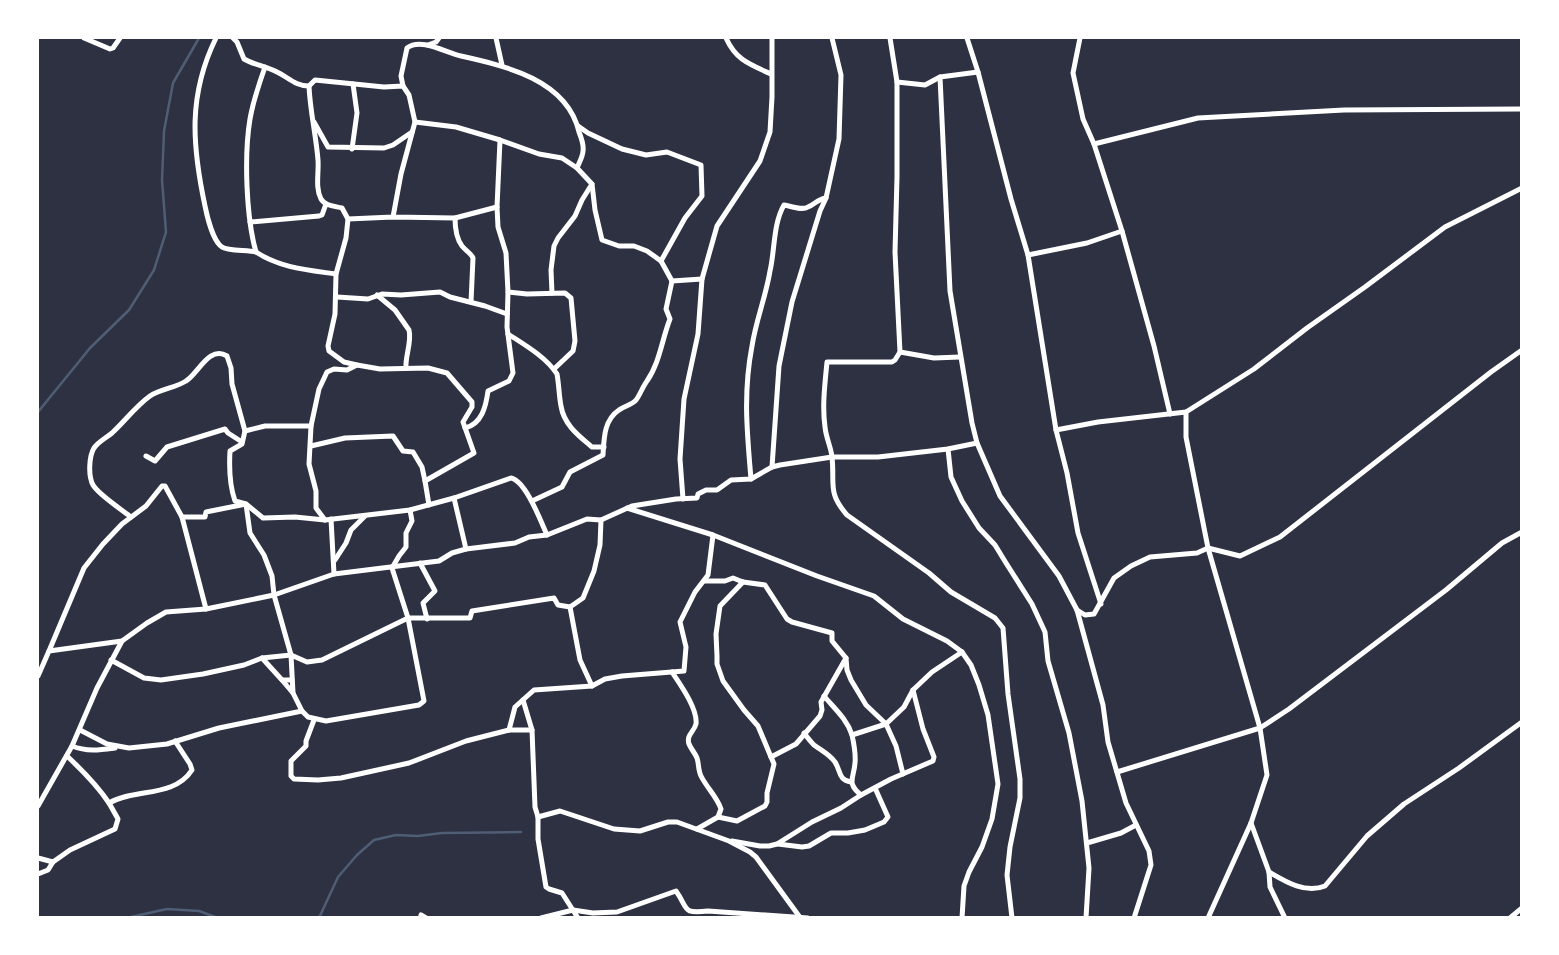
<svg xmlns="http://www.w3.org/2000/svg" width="1559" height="955" font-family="'Sofia Sans Condensed',sans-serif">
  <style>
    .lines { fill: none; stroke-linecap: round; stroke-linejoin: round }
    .stream { stroke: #4f5d75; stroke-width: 2.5 }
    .minor { stroke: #fff; stroke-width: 5 }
  </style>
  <rect width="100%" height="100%" fill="#2d3142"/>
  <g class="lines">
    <g class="stream">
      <path d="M38,412L90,348L129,310L154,270L166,232L162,180L164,131L173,83L199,38"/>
      <path d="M126,918L167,909L199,911L218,918"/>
      <path d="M319,918L338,877L357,855L374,840L396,835L418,836L442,833L521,832"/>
    </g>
    <g class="minor">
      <path d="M84,38L110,49L113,48L120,38"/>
      <path d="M216,38C188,95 192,145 205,206C207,216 213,241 222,247C227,251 248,250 256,252"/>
      <path d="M233,38L237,42L244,59C254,65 266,66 277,72C288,77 295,86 309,86"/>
      <path d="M496,38L502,65"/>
      <path d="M726,38C736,60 749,64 771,74"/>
      <path d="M890,38L897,82V177L895,252L900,352L895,360L892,362H827C825,383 822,406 825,427C826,438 831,447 832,457C835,484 827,492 847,515L929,573L951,592L995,618L1003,628L1008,694L1020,779V798L1010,847L1007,875L1012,918"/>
      <path d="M967,38L978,72L1011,199L1028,255L1056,430L1067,473L1078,533L1101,604"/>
      <path d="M1080,38L1073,73L1083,119L1094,144L1122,231L1154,346L1170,414"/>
      <path d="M428,45L436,42L439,38"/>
      <path d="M265,67C259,84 253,101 250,119C244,155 246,217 256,252C280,268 308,270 336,274"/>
      <path d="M940,77L950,291L972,423L977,443L1000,496L1059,576L1077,610L1103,705L1108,742L1126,803L1149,851L1151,865L1134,918"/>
      <path d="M897,82L925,85L940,77L978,72"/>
      <path d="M403,86L401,76L407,48C421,37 446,53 461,56C506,66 567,80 579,132C581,137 584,145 583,151C583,156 579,163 577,168"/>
      <path d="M314,122L328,147L384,148L393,145L412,132"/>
      <path d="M415,122L456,127L500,140L539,154L562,158L577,168L592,184L595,210L602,240L619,246H634L647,251L661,261L672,281L702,279"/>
      <path d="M578,126L588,133L622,149L646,155L667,152L701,165L702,196L685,218L661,261"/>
      <path d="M1094,144L1198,118L1344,110L1522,109"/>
      <path d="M352,149L357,113L353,84"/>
      <path d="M393,217L401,174L415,122L409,95L403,86L384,87L315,80L309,86C310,111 316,135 318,160C319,173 315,187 321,199C325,206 334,206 342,208L348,219L393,217L455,218L497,207"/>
      <path d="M455,218C455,228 456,238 462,246C466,251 471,253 473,258L471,302"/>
      <path d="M348,219L346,238L336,274L335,314L328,346L329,351L344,362L357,365L380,369L428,368L447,373L472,402V407L463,422L474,453L425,481L429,505"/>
      <path d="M250,222L319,216L322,215L326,204"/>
      <path d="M1028,255L1087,243L1122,231"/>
      <path d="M508,292L527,294L565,293L571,298L575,341L573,351L554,369"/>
      <path d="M552,293L551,270L554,246L558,238L575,216L582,200L592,184"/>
      <path d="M377,295L395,310L409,330C412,342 405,356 406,368"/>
      <path d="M337,297L368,299L382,294L401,295L440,292L450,297L485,306L507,314"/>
      <path d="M508,334C525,345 546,357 557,374C559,385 559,396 561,406C564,425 579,436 592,447H604"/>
      <path d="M900,352L934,358L960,357"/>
      <path d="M1186,412V437L1208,548L1260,728L1267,775L1251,823L1208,918"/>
      <path d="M465,428C482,424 486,406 488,391L509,381L513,373L507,327L508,292L506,253L498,227L497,207L500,140"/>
      <path d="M1056,430L1098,422L1186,412L1254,369L1307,328L1365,287L1445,227L1522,188"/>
      <path d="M245,431L265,426H311"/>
      <path d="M311,446L345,438L393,436L403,451L413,452L422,467L425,481"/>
      <path d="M948,449L951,477L962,501L979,528L995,545L1006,563L1032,604L1045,632L1048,661L1069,733L1082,801L1089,868L1086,918"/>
      <path d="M146,456L155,461L167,447L225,429L228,433L242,442"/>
      <path d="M772,467L779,366L792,302L820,211L826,198L839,139L841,75L832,38"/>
      <path d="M751,479C747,432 743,393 752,346C756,320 766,296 770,271C775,250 773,224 784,205C791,206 802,211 808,207C815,204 818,199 826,198"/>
      <path d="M454,498L466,549"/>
      <path d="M683,499L680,459L684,399L698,334L702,279L717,226L760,161L770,132L772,97V38"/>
      <path d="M532,501L562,487L570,472L603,455C604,438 604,420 619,410C624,406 632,405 636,400C640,395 643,386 647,381C660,362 662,339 670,319L666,309L672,281"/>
      <path d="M627,508L713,535L817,576L874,596L903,619L947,641L962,652L971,665L979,685L988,715L998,784L992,819L982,847L969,872L964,886L962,918"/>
      <path d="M131,517C122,510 98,494 93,485C88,476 89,456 94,448C98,442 106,438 112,433C125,421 136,406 150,396C160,389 175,388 186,381C198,374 209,345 227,356L231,368L232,384L245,431L242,444L230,451C229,468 229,484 235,501L246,504L250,533L264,555L272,576L274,595L291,655L293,693L302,711L308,717L326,721L419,705L424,701L408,618L392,568L399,556L406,547V533L412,521L410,510"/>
      <path d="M182,517H205L206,512L246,504L263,518L295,517L325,520L410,510L454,498L511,478C526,481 541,522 547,535"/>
      <path d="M331,519L334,574"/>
      <path d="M325,520L316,508V491L309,464L311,426L319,389L327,372L334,369L347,370L357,365"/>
      <path d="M335,560L346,543L351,530L365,516"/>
      <path d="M420,563L435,591L423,603L427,619"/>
      <path d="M705,581H725L733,578L743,582L765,585L787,619L792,622L832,633V641L846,658L847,670L851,680L866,705L886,724L896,746L903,774"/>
      <path d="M570,607L580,660L592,686"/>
      <path d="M1077,610L1085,615L1094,614L1114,578L1131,566L1150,557L1197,553L1208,548L1240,556L1280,537L1491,372L1522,350"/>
      <path d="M49,651L84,568L103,544L122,524L146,506L162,486H165L182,517L206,609"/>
      <path d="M262,658L282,680H292"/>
      <path d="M111,660L144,678L161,680L203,674L244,665L262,658L291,655L307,662L322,660L408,618H470L472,611L554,598L558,605L570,607L583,598L594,571L600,545L601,520"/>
      <path d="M672,672C680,684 698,709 696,724C694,732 686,735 689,744C691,749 695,753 697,758C699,764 698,770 701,776C707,788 717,797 721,809L718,817L697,829"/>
      <path d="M38,676L49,651L122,641L147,623L166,612L206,609L274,595L334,574L439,561L452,553L466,549L515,543L529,537L547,535L587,519L601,520L632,506L676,499L697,498L698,494L706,490H717L731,480L751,479L772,467L780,465L832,457H878L948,449L977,443"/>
      <path d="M282,680L293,693"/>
      <path d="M824,696C834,708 847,719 852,735C854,744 856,753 855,763C854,778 846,783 861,795"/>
      <path d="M523,700L532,730L535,807L538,817V839L546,887L549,889L562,893L578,918"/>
      <path d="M314,720L306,741V746L291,761V776L294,779L318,780L341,778L409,763L466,741L509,730H532"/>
      <path d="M80,730L107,744L129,748L167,744L219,728L302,711"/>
      <path d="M509,730L515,707L534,690L592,686L605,679L622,676L684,671L686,647L680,622L695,592L708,575L713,535"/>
      <path d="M804,733C807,737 810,741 814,745C822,751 829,754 835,762C841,771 838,780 851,782"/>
      <path d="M852,735L886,724L904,707L913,690L932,672L962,652"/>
      <path d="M72,746C87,752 100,750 115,748"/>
      <path d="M67,756C83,771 97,785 109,803C135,788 174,798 192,770L190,764L175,741"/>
      <path d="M771,757L796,744L820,716L822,710L821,702L846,658"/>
      <path d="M1117,772L1260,728L1289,709L1446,590L1502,543L1522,532"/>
      <path d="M38,806L72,746L97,688L122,641"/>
      <path d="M538,817L560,811L614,829L640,831L668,822H677L729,841L750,852L756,857L799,916"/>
      <path d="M718,817L737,821L765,806L767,802V793L774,764L771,757L758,726L744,710L723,681L717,664V656L716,634L720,606L743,582"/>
      <path d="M1251,823L1269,872L1270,887L1285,918"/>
      <path d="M732,841L760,846H769L777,844L812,822L841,808L861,795L891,779L933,761L934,757L923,729L913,690"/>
      <path d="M1087,843L1121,833L1136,825"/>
      <path d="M778,844L802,847L809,846L831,833H848L865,830L884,822L888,817L875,788"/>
      <path d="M38,858L53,862L70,850L115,829L118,819L109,803"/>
      <path d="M1269,872C1286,882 1306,894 1325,886L1367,836L1404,804L1459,768L1522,722"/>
      <path d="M38,874L48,870L53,862"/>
      <path d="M421,915L426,918"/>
      <path d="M541,918L573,910L593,913L617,912L676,891C689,909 681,914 708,911L808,918"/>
      <path d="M1510,918L1522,908"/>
    </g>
  </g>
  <rect width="1559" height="955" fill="none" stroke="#ffffff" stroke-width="78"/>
</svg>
